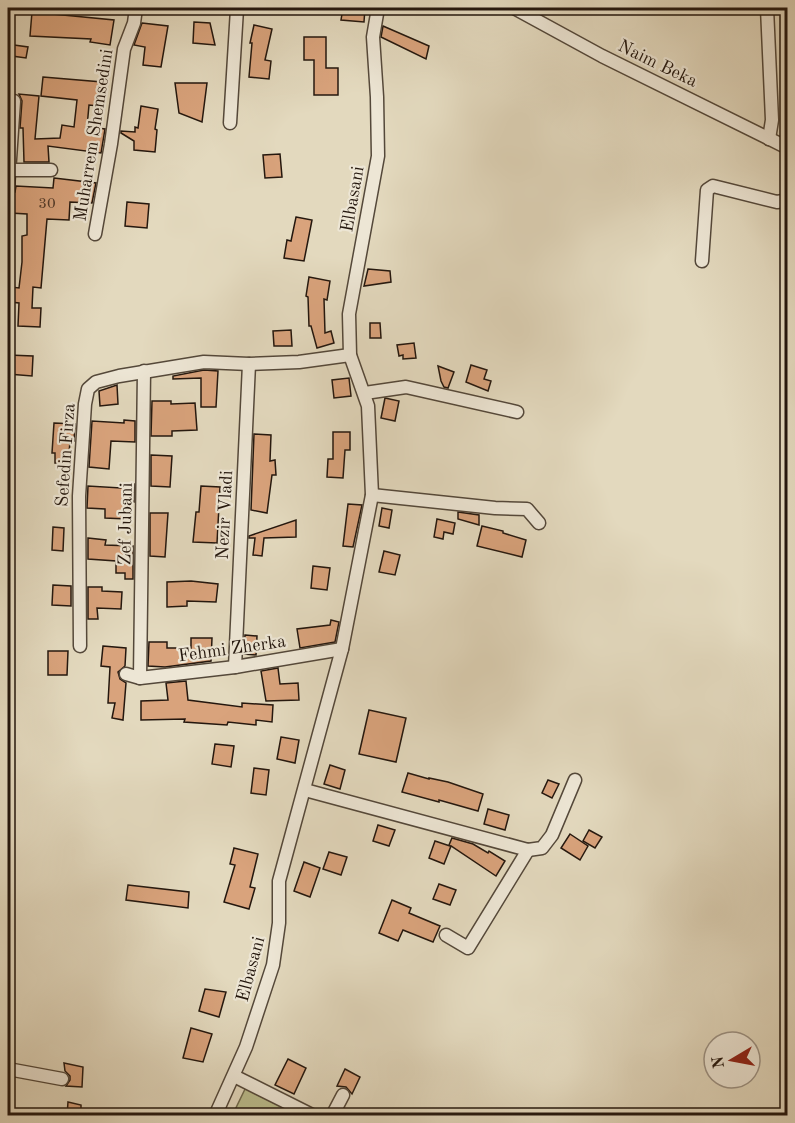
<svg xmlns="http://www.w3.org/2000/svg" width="795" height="1123" font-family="'Old Standard TT',serif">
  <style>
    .green { fill: #babd8c; stroke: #6f6a4d; stroke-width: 1.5 }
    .building { fill: #d9a37c; stroke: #24170e; stroke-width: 1.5 }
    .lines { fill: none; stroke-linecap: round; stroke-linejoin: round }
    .minor-casing { stroke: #54483a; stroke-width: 15 }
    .minor { stroke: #ede6d5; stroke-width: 12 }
    .labels { text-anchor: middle; stroke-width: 4.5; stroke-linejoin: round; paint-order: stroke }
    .number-label { font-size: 15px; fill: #513a2a }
    .street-label { font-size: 18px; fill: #24170e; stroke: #ede6d5 }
  </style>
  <rect width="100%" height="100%" fill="#e3d9be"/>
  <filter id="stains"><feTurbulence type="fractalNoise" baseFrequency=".00333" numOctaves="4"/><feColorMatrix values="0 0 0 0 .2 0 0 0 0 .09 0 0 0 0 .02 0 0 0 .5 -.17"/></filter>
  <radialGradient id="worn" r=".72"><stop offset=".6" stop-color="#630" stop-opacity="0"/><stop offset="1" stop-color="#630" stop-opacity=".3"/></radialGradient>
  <path class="green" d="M247,1085L307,1116H232Z"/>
  <g class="building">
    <path d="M343,8H365L364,22L341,20Z"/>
    <path d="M32,12L114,20L110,45L90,42L91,39L30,36Z"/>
    <path d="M194,22L210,23L215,45L193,43Z"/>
    <path d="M142,23L168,26L161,67L143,65L145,47L134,45Z"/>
    <path d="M254,25L272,29L265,60L271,61L269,79L249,77L252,43H250Z"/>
    <path d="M383,26L429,46L426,59L381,37Z"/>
    <path d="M304,37H326V68H338V95H314V60H304Z"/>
    <path d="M14,45L28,47L26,58L12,56Z"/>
    <path d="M43,77L102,82L99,106L89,105L87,127L105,129L101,153L48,146L49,162H24L23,128H20L22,101L19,94L39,96L35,139L60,138L62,125L74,127L77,100L41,96Z"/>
    <path d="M175,83H207L202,122L179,113Z"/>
    <path d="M141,106L158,109L155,129L157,130L155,152L134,150V141L121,133V131L135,132V127L138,128Z"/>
    <path d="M280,154L282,177L265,178L263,155Z"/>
    <path d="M54,178L96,183L92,203L70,202L69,220L47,219L41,288L33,287L32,308H41L40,327L18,326L19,303L10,302L11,287L19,288L22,262V236L27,235V214L10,213V196L15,192L16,186L53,188Z"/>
    <path d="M127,202L149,204L147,228L125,226Z"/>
    <path d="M296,217L312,220L304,261L284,258L287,240L291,241Z"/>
    <path d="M368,269L390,271L391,282L364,286Z"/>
    <path d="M309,277L330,281L327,300L324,299L325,333L331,331L334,343L317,348L311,326H309L308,297L306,296Z"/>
    <path d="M370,323H380L381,338H370Z"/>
    <path d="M291,330L292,346H274L273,331Z"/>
    <path d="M414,343L416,358L403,359V355L399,356L397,345Z"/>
    <path d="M8,355L33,356L32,376L8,374Z"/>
    <path d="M471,365L487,370L484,379L491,381L488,391L466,382Z"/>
    <path d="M438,366L454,372L448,388L444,387L441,381Z"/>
    <path d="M204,370L218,371L216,407H201V378L173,379V376Z"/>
    <path d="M349,378L351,396L334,398L332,380Z"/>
    <path d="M117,385L118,404L100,406L99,391Z"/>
    <path d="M385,398L399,401L395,421L381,418Z"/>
    <path d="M152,401H171V404L195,403L197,430L172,431V436H151Z"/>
    <path d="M124,420L135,421V442L111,441L109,469L89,467L92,421L124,423Z"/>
    <path d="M54,423L75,424L74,441H70L69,454H66V464L55,463V453H52Z"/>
    <path d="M333,432H350V450H345L343,478L327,477L328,459H333Z"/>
    <path d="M254,434L271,435L270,461L275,460L276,475H272L267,513L251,510Z"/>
    <path d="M151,455L172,456L170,487L151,486Z"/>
    <path d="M121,484H134V502H128L127,519L105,518V509L87,508L88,486L121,488Z"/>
    <path d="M201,486L220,487L217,543L193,542L196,512H199Z"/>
    <path d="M348,504L362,505L353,547L343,546Z"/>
    <path d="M382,508L392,510L389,528L379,526Z"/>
    <path d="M458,512L479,515V525L458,519Z"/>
    <path d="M150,513H168L165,557L150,556Z"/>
    <path d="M437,519L455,523L453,534L444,532L443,539L434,537Z"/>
    <path d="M296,520V537L264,538L262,556L253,555L255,538H249V536Z"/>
    <path d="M482,526L503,531V533L526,540L522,557L477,546Z"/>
    <path d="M53,527L64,528L63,551L52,550Z"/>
    <path d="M88,538L106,540L105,545L133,546V579H125V573H116V561L88,559Z"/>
    <path d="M384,551L400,555L395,575L379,572Z"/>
    <path d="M313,566L330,568L327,590L311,588Z"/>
    <path d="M191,581L218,584L216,602L187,601V606L167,607V582Z"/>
    <path d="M53,585L71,586V606L52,605Z"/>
    <path d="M88,587H102V591L122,592L121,609L97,608L98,619H88Z"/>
    <path d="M331,620L339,622L335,642L300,648L297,629L330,625Z"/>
    <path d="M245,635L257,636L256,655L244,654Z"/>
    <path d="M191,638H212L211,661L165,667L148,666L149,642H167V648H191Z"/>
    <path d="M103,646L126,648L125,666L118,672L120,679L126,683L123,720L112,718L115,703H108L110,667L101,666Z"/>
    <path d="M48,651H68L67,675H48Z"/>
    <path d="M278,668L280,684L298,683L299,700L266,701L261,671Z"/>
    <path d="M186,681L188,700L242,707V703L273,705L272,722L256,720V725L228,722L227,725L184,722L185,719L141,720V701L168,700L166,683Z"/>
    <path d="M369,710L406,718L396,762L359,754Z"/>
    <path d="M281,737L299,740L295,763L277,759Z"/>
    <path d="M215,744L234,746L231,767L212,764Z"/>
    <path d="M330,765L345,770L340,789L324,784Z"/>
    <path d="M254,768L269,770L266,795L251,793Z"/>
    <path d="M408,773L429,779V778L448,782L483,794L478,811L439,800V802L402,792Z"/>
    <path d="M548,780L559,784L552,798L542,793Z"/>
    <path d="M488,809L509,815L505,830L484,824Z"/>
    <path d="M378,825L395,830L389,846L373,841Z"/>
    <path d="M589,830L602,837L595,848L583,841Z"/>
    <path d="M570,834L588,846L580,860L561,848Z"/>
    <path d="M452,838L473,844L488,853L489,851L505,861L496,876L451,846L444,864L429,858L435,841L450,846L449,845Z"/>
    <path d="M234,848L258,854L250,887L255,888L249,909L224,902L235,865L230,864Z"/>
    <path d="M329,852L347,857L341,875L323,869Z"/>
    <path d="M304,862L320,868L310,897L294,891Z"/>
    <path d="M439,884L456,890L450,905L433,899Z"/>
    <path d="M128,885L189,892L188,908L126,900Z"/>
    <path d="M392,900L411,908L409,913L440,926L433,942L403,930L398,941L379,933Z"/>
    <path d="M205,989L226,992L219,1017L199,1011Z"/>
    <path d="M191,1028L212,1034L203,1062L183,1058Z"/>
    <path d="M288,1059L306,1068L294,1094L275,1085Z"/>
    <path d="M64,1063L83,1067L82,1087L66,1086L70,1080V1076L65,1071Z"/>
    <path d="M345,1069L360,1077L352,1094L346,1087L337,1086Z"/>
    <path d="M68,1102L81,1105V1116H67Z"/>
  </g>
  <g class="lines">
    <defs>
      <g id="minor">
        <path d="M514,8L602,56L788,148"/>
        <path d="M767,8L772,120L769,139"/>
        <path d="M230,123L237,9"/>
        <path d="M8,170H51"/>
        <path d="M8,188L14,101"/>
        <path d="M95,234L111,144L124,49L134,23L136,8"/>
        <path d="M702,261L707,190L713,186L777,202L783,201L788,198"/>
        <path d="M365,393L406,387L517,412"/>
        <path d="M372,495L495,508L527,509L539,523"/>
        <path d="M80,646L79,496L85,404L88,389L96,382L119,376L204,362L249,364L299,362L350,355"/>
        <path d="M235,667L249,364"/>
        <path d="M126,674L140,678L235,667L342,649"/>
        <path d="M140,678L144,371"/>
        <path d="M305,790L528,850L542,848L552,835L575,780"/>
        <path d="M446,935L468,948L528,850"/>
        <path d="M8,1069L62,1079"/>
        <path d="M234,1076L314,1116"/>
        <path d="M215,1116L246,1047L273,965L279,923V881L342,649L372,495L368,406L350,355L349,314L378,156L377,97L373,37L378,8"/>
        <path d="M332,1116L343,1095"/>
      </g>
    </defs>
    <use href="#minor" class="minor-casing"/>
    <use href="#minor" class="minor"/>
  </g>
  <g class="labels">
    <g class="number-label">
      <text x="47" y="208">30</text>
    </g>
    <g class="street-label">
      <text transform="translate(658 63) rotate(26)" y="6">Naim Beka</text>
      <text transform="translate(93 135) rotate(-81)" y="6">Muharrem Shemsedini</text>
      <text transform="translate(352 199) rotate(-80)" y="6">Elbasani</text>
      <text transform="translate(65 455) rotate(-86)" y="6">Sefedin Firza</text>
      <text transform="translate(224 515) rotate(-87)" y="6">Nezir Vladi</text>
      <text transform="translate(125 524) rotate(-89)" y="6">Zef Jubani</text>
      <text transform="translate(232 648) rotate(-8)" y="6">Fehmi Zherka</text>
      <text transform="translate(250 969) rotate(-75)" y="6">Elbasani</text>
    </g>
  </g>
  <rect width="795" height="1123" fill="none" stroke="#e3d9be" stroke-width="30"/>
  <rect x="9" y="9" width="777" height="1105" fill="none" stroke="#24170e" stroke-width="3"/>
  <rect x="15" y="15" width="765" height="1093" fill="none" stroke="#24170e" stroke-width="1.5"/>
  <g transform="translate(732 1060) rotate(260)"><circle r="28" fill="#ede6d5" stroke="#9d9385" stroke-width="1.5"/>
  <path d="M0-4.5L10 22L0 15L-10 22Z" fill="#8f2418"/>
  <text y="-9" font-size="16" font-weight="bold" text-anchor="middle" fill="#24170e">N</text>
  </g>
  <rect width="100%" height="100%" filter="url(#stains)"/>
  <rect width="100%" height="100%" fill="url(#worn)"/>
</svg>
